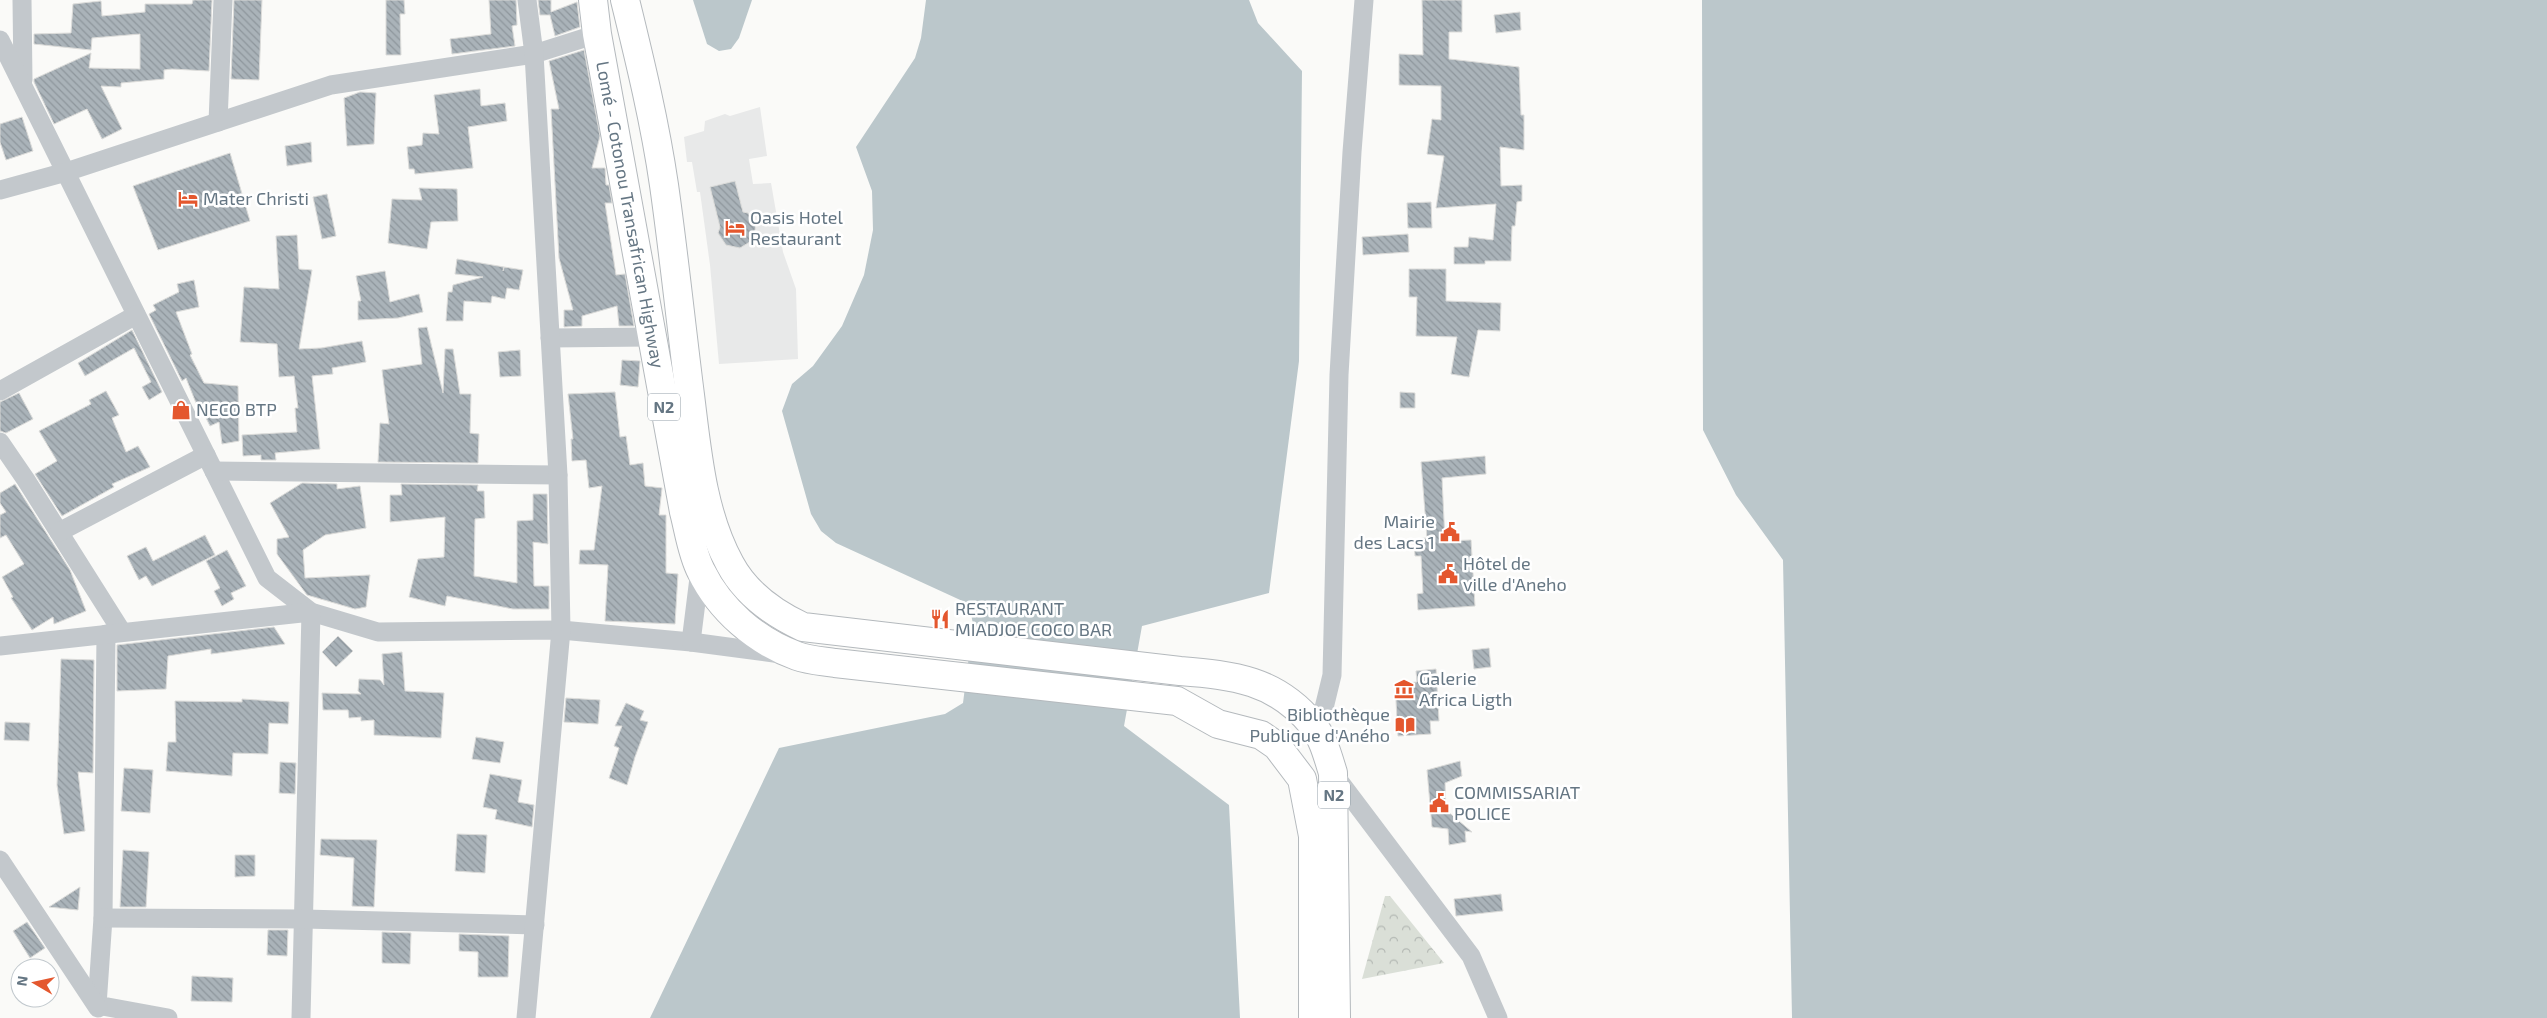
<svg xmlns="http://www.w3.org/2000/svg" width="2547" height="1018" font-family="'Exo 2',sans-serif">
  <style>
    .built { fill: #e8e9e9 }
    .forest { fill: url(#forest-crowns) }
    .water { fill: #bbc7cb }
    .building { fill: url(#building-back-hatch); stroke: #dcdcda }
    .lines { fill: none; stroke-linecap: round; stroke-linejoin: round }
    .highway-casing { stroke: #b4b9bd; stroke-width: 30 }
    .minor { stroke: #c3c8cc; stroke-width: 19 }
    .highway { stroke: #fff; stroke-width: 28 }
    .labels { text-anchor: middle; stroke-width: 5; stroke-linejoin: round; paint-order: stroke }
    .shield { fill: #fff; stroke: #939fa8; stroke-width: 1 }
    .shield-label { font-size: 16px; font-weight: bold; fill: #657683 }
    .poi-label { font-size: 18px; fill: #657683; stroke: #fff; text-anchor: start }
    .street-label { font-size: 18px; fill: #657683; stroke: #fff }
  </style>
  <defs>
    <pattern id="forest-crowns" width="20" height="18" patternUnits="userSpaceOnUse" patternTransform="scale(1.25)"><rect width="20" height="18" fill="#dadfd7"/><path d="M2 6a3 3 0 1 1 6 0M12 15a3 3 0 1 1 6 0" fill="none" stroke="#b4b9b4"/></pattern>
    <pattern id="building-back-hatch" width="6" height="6" patternUnits="userSpaceOnUse" patternTransform="scale(1.25)"><rect width="6" height="6" fill="#aab3b9"/><path d="M-1 5l2 2M0 0l6 6M5-1l2 2" fill="none" stroke="#8e969c"/></pattern>
  </defs>
  <rect width="100%" height="100%" fill="#fafaf8"/>
  <path class="built" d="M760,107L767,156L749,159L753,184L771,183L783,252L796,289L798,359L719,364L710,265L700,192H697L692,162H687L684,137L704,131L705,121L725,114L730,116Z"/>
  <path class="forest" d="M1385,896H1390L1444,963L1362,979Z"/>
  <g class="water">
    <path d="M693,0H752L739,38L731,49L719,51L707,44Z"/>
    <path d="M926,0H1249L1258,23L1302,71L1299,361L1269,593L1142,626L1124,726L1229,805L1240,1018H650L779,748L945,714L963,703L973,624L969,604L836,543L821,531L811,514L782,411L792,384L813,366L842,326L864,275L873,230L872,191L856,147L915,58L921,38Z"/>
    <path d="M1702,0H2547V1018H1792L1783,560L1736,495L1703,430Z"/>
  </g>
  <g class="building">
    <path d="M193,0H212L209,71L172,69L164,70V79L121,83V87L101,86L122,129L102,139L87,109L54,124L34,82V79L91,53L89,68L140,69V34L92,38L91,50L34,44V34L71,33L73,4L101,1L102,16L145,12V4H192Z"/>
    <path d="M234,0H262L259,80L231,79Z"/>
    <path d="M386,0H404L405,14H400L401,55H386Z"/>
    <path d="M489,0H516L517,25L512,26L515,46L452,54L450,39L491,34Z"/>
    <path d="M538,0H551V12L577,2L580,27L555,36L550,15H540Z"/>
    <path d="M1422,0H1462V32H1449V59L1519,67L1521,115H1524V150L1500,147L1501,186L1522,185V201L1517,202L1515,226H1512L1511,261H1485V264H1454V247H1468L1469,237L1493,240L1496,204L1436,208L1444,156L1427,154L1432,119L1441,120V86L1399,85V54L1423,55Z"/>
    <path d="M1520,12L1521,30L1496,33L1494,15Z"/>
    <path d="M584,50L600,136L592,168H605L606,185H609L612,203H605L616,275L625,274L634,326H619L617,306L582,316V326L564,327V310H573L559,258L551,109H559L549,61Z"/>
    <path d="M480,89L481,106L505,103L507,121L468,127L473,168L415,174L414,169H409L407,147L422,145L423,133L439,134L434,95Z"/>
    <path d="M360,92L376,93L374,144L347,146L344,98Z"/>
    <path d="M22,117L33,151L6,160L0,142V124Z"/>
    <path d="M311,142L312,162L287,166L285,146Z"/>
    <path d="M230,153L250,221L158,250L133,186Z"/>
    <path d="M735,181L743,212L748,213L756,225L753,240L740,248L726,245L718,233L720,227L710,187Z"/>
    <path d="M419,188L457,189L458,221L431,222L427,249L388,243L392,199L422,200Z"/>
    <path d="M327,194L336,236L322,239L313,197Z"/>
    <path d="M1431,202L1432,228H1408L1407,203Z"/>
    <path d="M1408,234L1409,252L1363,255L1362,237Z"/>
    <path d="M297,235L299,269L312,270L299,349L321,348L362,341L366,362L332,368L333,374L312,376L320,449L275,453L276,460H261V455L243,456L242,435L297,432L295,408H298L294,376L279,377L277,344L240,342L244,287L279,289L276,236Z"/>
    <path d="M457,259L504,267L503,271L504,267L523,270L519,290L507,288L505,299L492,296L491,303L464,301L463,321H446L448,292H452L453,285L483,277L455,274Z"/>
    <path d="M1409,269H1446V301L1501,303L1500,331L1478,330L1469,377L1451,374L1457,337L1416,336L1417,297H1409Z"/>
    <path d="M385,271L390,302L419,294L423,312L398,318L358,320V301H361L356,276Z"/>
    <path d="M194,280L199,307L176,312L192,354L190,355L204,383L238,386L239,441L222,444L219,422L210,426L201,408H198L186,378L182,381L149,314L156,310L153,305L179,292L177,284Z"/>
    <path d="M427,327L443,393L445,349H453L460,394H471L470,433L479,434L478,463L378,462L380,423L389,424L382,370L422,364L418,328Z"/>
    <path d="M132,330L162,392L149,400L142,387L151,382L134,348L85,376L78,363Z"/>
    <path d="M520,350L521,376L500,377L498,352Z"/>
    <path d="M622,360L640,361L638,387L620,385Z"/>
    <path d="M106,391L119,415L112,418L126,452L138,446L150,467L112,484L114,487L62,516L35,474L57,461L39,431L91,404L89,400Z"/>
    <path d="M615,392L620,437L626,436L630,465L643,463L645,486L662,488L659,515H666V573L678,574L675,624L605,621L608,565L579,564L580,550H594L602,486L589,488L586,460L572,461L571,439H573L568,394Z"/>
    <path d="M1400,392L1415,393V408H1400Z"/>
    <path d="M19,393L33,419L6,433L0,431V402Z"/>
    <path d="M1485,456L1486,474L1442,478L1445,541L1471,540L1475,606L1418,610L1417,594L1423,593L1421,556H1415L1414,539L1427,538L1421,462Z"/>
    <path d="M302,483L337,484V489L360,486L366,528L325,535L303,550L305,578L370,575L366,607L355,609L307,595L277,554V539L289,537L270,503Z"/>
    <path d="M15,484L70,570L86,611L54,624L53,617L32,630L11,598L13,597L2,577L24,564L6,535L0,538V515L6,512L0,503V493Z"/>
    <path d="M401,484L478,485L477,491H484L485,518L475,519L474,576L517,583V521L533,520V494H547L548,544L533,542L534,586H549V609H513L447,596L445,606L409,597L418,559L444,557L445,517L390,522V495H402Z"/>
    <path d="M205,535L215,555L152,586L146,576L139,580L127,556L146,547L153,561Z"/>
    <path d="M227,550L246,586L231,593L234,599L222,606L214,591L220,588L206,561Z"/>
    <path d="M274,627L285,644L211,654V649L168,656L166,689L117,691V645Z"/>
    <path d="M338,636L353,651L336,667L322,652Z"/>
    <path d="M1489,648L1491,667L1474,669L1472,650Z"/>
    <path d="M402,652L405,691L444,693L441,738L374,735V720L361,721V717L349,718L348,710H323L322,693L361,694L358,691L359,679L380,680L384,685L382,654Z"/>
    <path d="M61,659L94,660L93,773L78,772L85,831L64,834L57,785Z"/>
    <path d="M1436,669L1439,721H1430L1431,734L1398,736L1395,684L1417,682L1416,671Z"/>
    <path d="M566,698L600,700L598,724L564,722Z"/>
    <path d="M242,699L289,702L288,724L269,723L268,754L233,753L232,776L166,771L168,742H176L175,701L242,702Z"/>
    <path d="M626,703L644,711L640,720L648,722L635,757L627,785L609,778L619,748L614,746L622,726H615Z"/>
    <path d="M5,722L30,723L29,741L4,740Z"/>
    <path d="M476,737L504,742L500,763L472,759Z"/>
    <path d="M1460,761L1462,776L1445,783L1446,810L1472,832L1465,831L1466,842L1449,845L1448,829L1432,827L1427,770Z"/>
    <path d="M280,762L296,763L295,794L279,793Z"/>
    <path d="M124,768L153,770L150,813L121,811Z"/>
    <path d="M490,774L522,780L518,802L534,805L532,827L495,819L497,810L483,807Z"/>
    <path d="M457,834L487,835L485,873L455,871Z"/>
    <path d="M321,839L377,840L374,907L352,906L354,858L320,855Z"/>
    <path d="M123,850L149,852L146,907H120Z"/>
    <path d="M235,855H255V876L235,877Z"/>
    <path d="M80,887L78,910L49,907Z"/>
    <path d="M1501,894L1503,911L1456,916L1454,899Z"/>
    <path d="M27,922L45,948L30,958L13,931Z"/>
    <path d="M268,930H288L287,956L267,955Z"/>
    <path d="M382,932L411,933L410,964L382,963Z"/>
    <path d="M459,934L509,936L508,977H478V952L459,951Z"/>
    <path d="M192,976L233,978L232,1002L191,1001Z"/>
  </g>
  <g class="lines">
    <defs>
      <g id="highway">
        <path id="s1" d="M593,0L597,34L684,512C689,531 692,554 701,571C720,610 756,641 797,656C808,660 822,661 835,663L1177,701L1218,724L1261,735L1277,746L1302,779L1313,836V1018"/>
        <path d="M625,0C640,61 655,123 664,185C674,255 681,325 690,395C697,451 702,513 730,564C746,594 773,613 803,627L1180,671C1233,675 1276,680 1312,724C1323,737 1328,757 1333,773L1336,1018"/>
      </g>
    </defs>
    <use href="#highway" class="highway-casing"/>
    <g class="minor">
      <path d="M22,0L23,80"/>
      <path d="M0,40L267,578L311,612L378,632L561,630L691,642L781,654"/>
      <path d="M218,122L223,0"/>
      <path d="M0,190L66,172L331,85L534,54L597,34"/>
      <path d="M550,338L651,337"/>
      <path d="M0,391L136,315"/>
      <path d="M0,442L26,480L122,632"/>
      <path d="M214,471L558,475"/>
      <path d="M59,532L206,455"/>
      <path d="M106,634L103,918L97,1005L168,1018"/>
      <path d="M691,642L700,570"/>
      <path d="M0,646L311,612L301,1018"/>
      <path d="M1313,724L1324,708L1332,675L1339,375L1352,152L1364,0"/>
      <path d="M1333,773L1471,956L1498,1018"/>
      <path d="M0,860L98,1008"/>
      <path d="M103,918L304,919L535,925"/>
      <path d="M526,1018L561,630L558,475L534,54L527,0"/>
    </g>
    <use href="#highway" class="highway"/>
  </g>
  <defs>
    <symbol id="hotel-bare" viewBox="-9 -9 18 18"><path d="M-6-4.5h1.5V1H6V5H4.5V3h-9V5H-6ZM-4 0a1.8 1.8 0 1 1 3.6 0ZM.5 0V-2.5h3Q6-2.5 6 0Z" fill="#e4572e" stroke="#fff" stroke-width="2.5" paint-order="stroke"/></symbol>
    <symbol id="shop-bare" viewBox="-9 -9 18 18"><path d="M-5-2.5h2.3a2.7 3.5 0 0 1 5.4 0H5L5.5 6h-11ZM-1.5-2.5h3a1.5 2.3 0 0 0-3 0Z" fill="#e4572e" stroke="#fff" stroke-width="2.5" paint-order="stroke"/></symbol>
    <symbol id="civic-bare" viewBox="-9 -9 18 18"><path d="M-.6-6.5H3V-4.5H.6V-3L4-1V1h2V6H-6V1h2V-1L-.6-3ZM-1.2 2.5V6h2.4V2.5Z" fill="#e4572e" stroke="#fff" stroke-width="2.5" paint-order="stroke"/></symbol>
    <symbol id="restaurant-bare" viewBox="-9 -9 18 18"><path d="M-5-6h1v4h1v-4h1v4h1v-4h1v5L-1.5 .5V6h-2V.5L-5-1ZM5-6V6H3V1.5H1.5Q1.5-4 5-6Z" fill="#e4572e" stroke="#fff" stroke-width="2.5" paint-order="stroke"/></symbol>
    <symbol id="museum-bare" viewBox="-9 -9 18 18"><path d="M0-6L6-3V-2H-6V-3ZM-5-1h2V3h-2ZM-1-1h2V3h-2ZM3-1h2V3H3ZM-6 4H6V6H-6Z" fill="#e4572e" stroke="#fff" stroke-width="2.5" paint-order="stroke"/></symbol>
    <symbol id="library-bare" viewBox="-9 -9 18 18"><path d="M-6-4Q-3-5.5-.7-3.5V5Q-3 3-6 4ZM6-4Q3-5.5 .7-3.5V5Q3 3 6 4Z" fill="#e4572e" stroke="#fff" stroke-width="2.5" paint-order="stroke"/></symbol>
  </defs>
  <g fill-rule="evenodd">
    <use href="#hotel-bare" x="174" y="185" width="28" height="28"/>
    <use href="#hotel-bare" x="721" y="214" width="28" height="28"/>
    <use href="#shop-bare" x="167" y="396" width="28" height="28"/>
    <use href="#civic-bare" x="1436" y="518" width="28" height="28"/>
    <use href="#civic-bare" x="1434" y="560" width="28" height="28"/>
    <use href="#restaurant-bare" x="926" y="605" width="28" height="28"/>
    <use href="#museum-bare" x="1390" y="675" width="28" height="28"/>
    <use href="#library-bare" x="1391" y="711" width="28" height="28"/>
    <use href="#civic-bare" x="1425" y="789" width="28" height="28"/>
  </g>
  <g class="labels">
    <g class="shield">
      <rect x="648" y="393.5" width="32" height="27" rx="4"/>
      <rect x="1318" y="781.5" width="32" height="27" rx="4"/>
    </g>
    <g class="shield-label">
      <text x="664" y="413">N2</text>
      <text x="1334" y="801">N2</text>
    </g>
    <g class="poi-label">
      <text x="203" y="205">Mater Christi</text>
      <text x="750" y="224">Oasis Hotel<tspan x="750" dy="21">Restaurant</tspan></text>
      <text x="196" y="416">NECO BTP</text>
      <text x="1435" y="528" text-anchor="end">Mairie<tspan x="1435" dy="21">des Lacs 1</tspan></text>
      <text x="1463" y="570">Hôtel de<tspan x="1463" dy="21">ville d'Aneho</tspan></text>
      <text x="955" y="615">RESTAURANT<tspan x="955" dy="21">MIADJOE COCO BAR</tspan></text>
      <text x="1419" y="685">Galerie<tspan x="1419" dy="21">Africa Ligth</tspan></text>
      <text x="1390" y="721" text-anchor="end">Bibliothèque<tspan x="1390" dy="21">Publique d'Aného</tspan></text>
      <text x="1454" y="799">COMMISSARIAT<tspan x="1454" dy="21">POLICE</tspan></text>
    </g>
    <g class="street-label">
      <text dy="6" stroke="none"><textPath href="#s1" startOffset="218">Lomé - Cotonou Transafrican Highway</textPath></text>
    </g>
  </g>
  <g transform="translate(35 983) rotate(279)"><circle r="24" fill="#ffffff" stroke="#c1c8cd"/>
  <path d="M0-4L9 19L0 12L-9 19Z" fill="#e4572e"/>
  <text y="-8" font-size="14" font-weight="bold" text-anchor="middle" fill="#657683">N</text>
  </g>
</svg>
